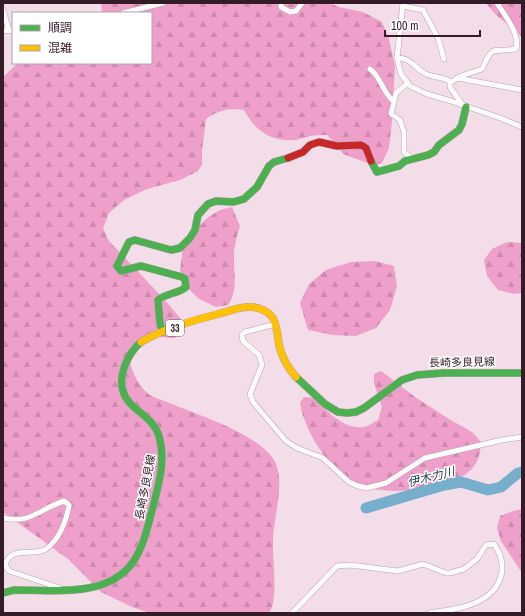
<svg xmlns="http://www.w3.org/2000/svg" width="525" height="616" font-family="'Archivo Narrow','Noto Sans JP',sans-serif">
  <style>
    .forest { fill: url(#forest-firs) }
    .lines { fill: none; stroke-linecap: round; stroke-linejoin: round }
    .river { stroke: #76aecc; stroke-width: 11 }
    .street-casing { stroke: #b7a2ad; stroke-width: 6 }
    .fast-casing { stroke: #b7a2ad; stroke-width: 8 }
    .slow-casing { stroke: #b7a2ad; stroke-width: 8 }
    .jam-casing { stroke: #b7a2ad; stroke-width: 8 }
    .street { stroke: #fdfafc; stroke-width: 5 }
    .fast { stroke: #4caf50; stroke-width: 7 }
    .slow { stroke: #ffc107; stroke-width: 7 }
    .jam { stroke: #c62828; stroke-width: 7 }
    .labels { text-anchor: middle; stroke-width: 3; stroke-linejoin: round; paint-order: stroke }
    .shield { fill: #fff; stroke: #715f68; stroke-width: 1 }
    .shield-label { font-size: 10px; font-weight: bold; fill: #341b28 }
    .street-label { font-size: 11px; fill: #341b28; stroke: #fff }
    .water-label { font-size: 12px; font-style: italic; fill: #27434f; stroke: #fff }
  </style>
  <defs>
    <pattern id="forest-firs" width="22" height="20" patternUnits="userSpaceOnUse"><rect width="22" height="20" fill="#eea0ca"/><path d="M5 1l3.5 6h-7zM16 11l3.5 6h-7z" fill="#cd89ae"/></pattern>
  </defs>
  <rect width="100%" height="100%" fill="#f3dde8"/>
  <g class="forest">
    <path d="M101,3H329L339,7L363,12L382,22L389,39L395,67L392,121L389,148L382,163L373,165L343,154L335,143L327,135C321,135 316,135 311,136C306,137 301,139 296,140C271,142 256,132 244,110C227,108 220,110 206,119L202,151V164L198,171L180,180L147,189L124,200L109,213L103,229L109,241L164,299L180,318L182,331L175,338L157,337L137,343C135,347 131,352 130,356C129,369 140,388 150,395C155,398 162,400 167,402C195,414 264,435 276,464C285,486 273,518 273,541C272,558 279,600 269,613H150L132,607L101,592L68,559L3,512V77L18,63H151V13H102Z"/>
    <path d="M486,3H522V37L496,15Z"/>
    <path d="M232,207L240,226C237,235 235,243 234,253C233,270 239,290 228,305L216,307L199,299L187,287L180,270L183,247L193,233L207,218L220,210Z"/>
    <path d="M507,242L522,243V293L514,294L498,290L487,276L484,260L492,249Z"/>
    <path d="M375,261L394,266L397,286L390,310L376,328L356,336L333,335L308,330L300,303L309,284L326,270L351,262Z"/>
    <path d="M381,371L415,397L449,419L472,432L481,442C480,456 478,465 466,474C458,481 410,491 398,491C390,491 366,489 359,486C336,477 311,441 304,418C302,414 301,408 300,403L304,397L314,398C327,411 344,430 364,427C369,426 374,422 378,420L382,407L374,383V374Z"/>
    <path d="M522,509V573L501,541L497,528L500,516L513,511Z"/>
  </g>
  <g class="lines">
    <path class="river" d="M366,508L444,485L461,482L488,490L501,487L518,473L522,472"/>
    <defs>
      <g id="street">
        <path d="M281,3V7L290,12L296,11L302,3"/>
        <path d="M403,3L397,58L401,74L410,86L427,94L451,101L503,119L522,127"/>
        <path d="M403,6L423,10L438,38L444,59"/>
        <path d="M3,10L9,31"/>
        <path d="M123,13L163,3"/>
        <path d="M3,31L13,30"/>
        <path d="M397,58C412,58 413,67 424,73C432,78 444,76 451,82"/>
        <path d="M370,69C381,77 382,91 393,101"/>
        <path d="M457,78L522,90"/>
        <path d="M408,83L396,93L391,114L400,120L404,132V152L413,159"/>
        <path d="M462,104L450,87V83L461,76L482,69C494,43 491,53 516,49C520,33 505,16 497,3"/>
        <path d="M276,324L245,332L242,335L243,341L259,355L262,365L250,394L253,402L286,441L297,448L323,458L349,482L358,486L367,488L386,483L425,458L502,440L522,437"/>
        <path d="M3,518C32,524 39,509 64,501L69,505C67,520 59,540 46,549C34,557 10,545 5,565L9,571L60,588"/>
        <path d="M292,613L337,566L350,565L398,571L423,564L446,573H450L464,569L477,559L486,545L494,544C510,567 501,591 477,602C462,609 444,611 429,613"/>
      </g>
      <g id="fast">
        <path d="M371,161L377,172L399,166L405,161L428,155L434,152L439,145L459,130L462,124L466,107"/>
        <path d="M163,332L160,324L158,300C166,293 178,294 186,287L185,279L182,277L141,266L121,271L117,266L129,242L135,240L171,250L180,248L190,238L195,230L198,215L208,204L216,201L233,202L244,199L257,187L269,166L274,162L288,158"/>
        <path d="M296,377L325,404L338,412L347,413L356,412L364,408L402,380L417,375L443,373H522"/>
        <path d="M3,593L14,590C53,590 108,598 133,562C144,546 148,525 153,507C159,483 166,460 159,436C153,415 128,410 123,391C118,375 128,353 141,342"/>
      </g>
      <path id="slow" d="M141,342C165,328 195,320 222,313C231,310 242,306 252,307C261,308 268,311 273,318C277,326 278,336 279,345C282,358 287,367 296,377"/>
      <path id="jam" d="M288,158L303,152L310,145L319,142L337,146L361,145L366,148L371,161"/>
    </defs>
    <use href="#street" class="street-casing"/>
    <use href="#fast" class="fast-casing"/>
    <use href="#slow" class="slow-casing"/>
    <use href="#jam" class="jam-casing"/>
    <use href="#street" class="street"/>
    <use href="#fast" class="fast"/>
    <use href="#slow" class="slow"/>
    <use href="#jam" class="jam"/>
  </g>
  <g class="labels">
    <rect class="shield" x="166" y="320" width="18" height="16" rx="3"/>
    <g class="shield-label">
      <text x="175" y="332">33</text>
    </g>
    <g class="street-label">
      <text transform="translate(462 362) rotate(-1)" y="4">長崎多良見線</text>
      <text transform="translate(145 487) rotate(-79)" y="4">長崎多良見線</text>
    </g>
    <g class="water-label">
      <text transform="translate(431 477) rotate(-14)" y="4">伊木力川</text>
    </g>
  </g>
  <rect width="525" height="616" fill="none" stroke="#341b28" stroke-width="8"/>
  <rect x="12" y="12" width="140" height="52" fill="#ffffff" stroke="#aea4a9"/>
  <rect x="20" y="25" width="20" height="6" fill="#4caf50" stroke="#aea4a9"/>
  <text x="48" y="32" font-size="12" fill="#341b28">順調</text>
  <rect x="20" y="45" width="20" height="6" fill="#ffc107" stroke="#aea4a9"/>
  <text x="48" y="52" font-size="12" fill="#341b28">混雑</text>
  <path d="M385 30v6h95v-6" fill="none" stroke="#341b28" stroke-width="2"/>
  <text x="391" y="30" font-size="12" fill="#341b28" stroke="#ffffff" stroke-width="3" paint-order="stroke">100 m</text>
</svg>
